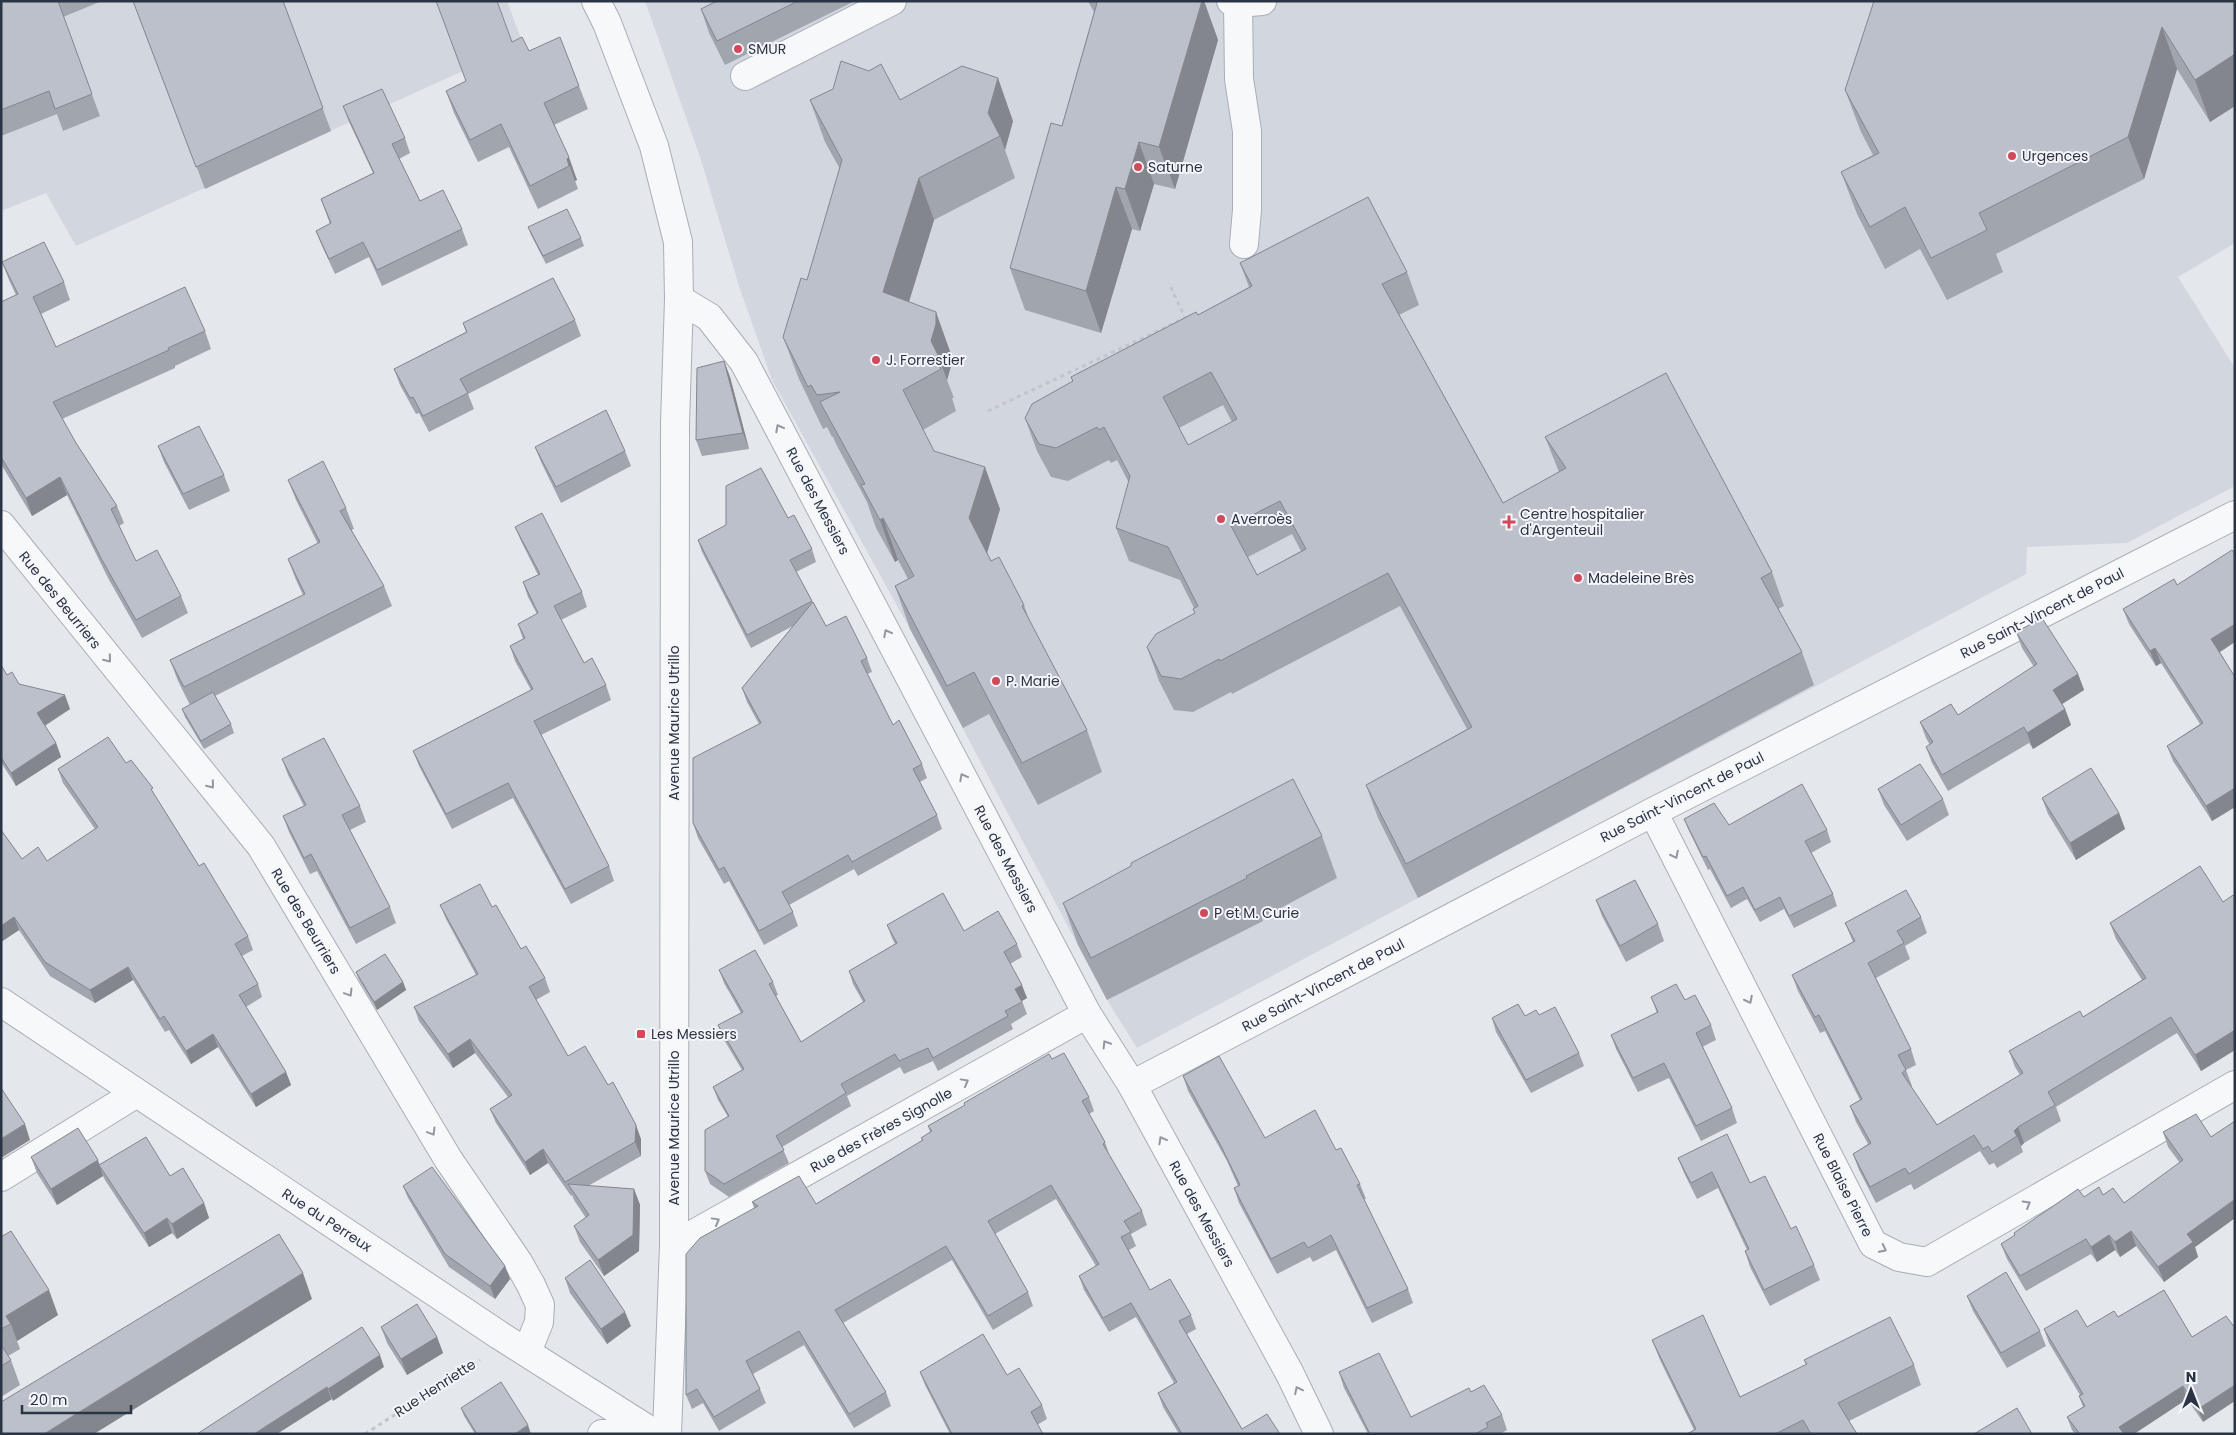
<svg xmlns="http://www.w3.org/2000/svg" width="2236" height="1435" font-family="Poppins,sans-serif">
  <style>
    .built { fill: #d2d6de }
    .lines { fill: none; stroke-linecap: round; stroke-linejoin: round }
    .minor-casing { stroke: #a9aeb7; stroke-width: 30 }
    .path { stroke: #c2c5cb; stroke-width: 3; stroke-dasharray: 4 4; stroke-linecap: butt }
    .minor { stroke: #f7f8fa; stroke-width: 28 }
    .wall { fill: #a1a5ae; fill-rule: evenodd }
    .shaded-wall { fill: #83868d }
    .building { fill: #bbc0ca; stroke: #83868d; fill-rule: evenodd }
    .oneway { stroke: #9196a0 }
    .poi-dot { fill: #d1495b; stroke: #f4f6f9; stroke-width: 2 }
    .labels { text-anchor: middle; stroke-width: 4; stroke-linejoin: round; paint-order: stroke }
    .poi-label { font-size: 14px; fill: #2b3445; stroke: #f4f6f9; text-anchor: start }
    .street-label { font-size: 14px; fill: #2b3445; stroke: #f4f6f9 }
  </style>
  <rect width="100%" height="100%" fill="#e4e7ec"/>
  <g class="built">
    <path d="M1,1H507L523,44L76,246L46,193L1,211Z"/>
    <path d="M645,1H2235V243L2178,277L2235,368V486L2127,543L2027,547L2026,574L1137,1048L1107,1000L910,629L772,380L739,286L701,160Z"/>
  </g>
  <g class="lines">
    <defs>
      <g id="minor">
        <path d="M596,1L607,23L654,146L678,242L679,299L675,424L674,1245L667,1434"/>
        <path d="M1231,1L1238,3L1262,1"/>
        <path d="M1238,3L1239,79L1247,131V210L1244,244"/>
        <path d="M745,76L892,1"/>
        <path d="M679,299L709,317L744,362L1087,1014L1132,1085L1290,1374L1319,1434"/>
        <path d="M1,525L261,846L448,1159L518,1262L531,1285L540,1305L539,1322L527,1352"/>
        <path d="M1653,812L1873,1244L1899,1257L1927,1262L2235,1085"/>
        <path d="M1,1002L499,1335L655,1434"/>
        <path d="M1132,1085L1653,812L2235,515"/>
        <path d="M1,1177L135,1094"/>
        <path d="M674,1245L1087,1014"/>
        <path d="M602,1434H626"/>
      </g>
    </defs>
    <use href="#minor" class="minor-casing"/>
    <g class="path">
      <path d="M988,411L1185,318L1169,283"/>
      <path d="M365,1434L480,1360"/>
    </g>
    <use href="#minor" class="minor"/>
  </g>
  <g class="wall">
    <path d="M1,1H102L63,17L100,116L63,131L57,114L1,136Z"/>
    <path d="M133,1H283L331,131L205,189Z"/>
    <path d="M717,1H855L725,65L709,33L701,9Z"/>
    <path d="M1088,1H1204L1218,40L1175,189L1154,184L1140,231L1132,229L1101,333L1025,310L1010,268L1062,126L1094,12Z"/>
    <path d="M2235,1V106L2210,122L2177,69L2144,179L1996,254L2003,272L1947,300L1920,249L1885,269L1857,214L1841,172L1873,155L1861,132L1845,90Z"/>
    <path d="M512,42L529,51L579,86L588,109L554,125L577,180L575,181L578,189L538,209L509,147L478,162L454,113L446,91L466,81Z"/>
    <path d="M810,100H900L1013,121L1005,150L1015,178L934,220L909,302L951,354V366L947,380L954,398H952L956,411L923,430L934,451L1000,509L987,553L991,561L1024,605L1030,622L1087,730L1102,772L1038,805L989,714L963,728L910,629L895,586L908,579L898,560L895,562L876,528L867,502L836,444L833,437H832L827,427L823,429L799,379L783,337L807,280L840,169L825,142Z"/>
    <path d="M343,106L405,138L410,153L399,159L420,201L462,229L468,245L382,286L369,257L335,274L322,246L316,231L330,224L321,199L373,173L349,122Z"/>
    <path d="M528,227L581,238L584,246L546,264L531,235Z"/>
    <path d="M2,262L64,282L70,300L41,314L56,347L205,331L211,349L175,366V368L62,419L76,443L117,506L124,523L119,526L136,561L181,596L188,613L142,638L108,578L67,495L32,516L1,464V302L16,295L9,280Z"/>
    <path d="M1240,263L1407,272L1419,305L1399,315L1503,503L1559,472L1545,437L1772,572L1784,606L1778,609L1802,652L1814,685L1418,898L1378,818L1366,785L1467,729L1400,606L1232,694L1231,692L1193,712L1174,710L1159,681L1147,647L1195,613L1193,609L1194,608L1180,580L1129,561L1116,528L1129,483L1117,460L1111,463L1109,460L1068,481L1051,477L1037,451L1025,418L1073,382L1071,377L1198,315L1249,287ZM1223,405L1232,422L1188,445L1179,428ZM1292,534L1301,551L1257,575L1248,557Z"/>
    <path d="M575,320L581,336L468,394L474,409L429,432L419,413L416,414L400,385L394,369L466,332L463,323Z"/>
    <path d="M724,361L730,377L749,449L702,456L696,440Z"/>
    <path d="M158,446L224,475L230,491L189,510L164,462Z"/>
    <path d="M535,447L625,451L631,466L561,503L541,462Z"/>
    <path d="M288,480L346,508L354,529L351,530L384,586L392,606L215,696L231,724L234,733L204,749L185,717L182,709L190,705L178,681L170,660L303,595L296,580L288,559L318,544L296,500Z"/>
    <path d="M788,518L812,549L816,562L796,572L826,626L867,658L872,672L867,674L893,725L922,764L927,778L920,782L937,815L942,829L858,876L854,869L789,905L793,912L798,926L764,945L729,881L724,884L698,838L693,823L759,724L747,702L742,688L793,626L751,648L702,552L698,540L726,525Z"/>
    <path d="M515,527L582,592L587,607L561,620L584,663L606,685L611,700L541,735L609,866L614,881L571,904L513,798L452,829L419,766L413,751L531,690L515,661L510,646L523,639L518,624L537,614L528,597L523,582L538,575L521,541Z"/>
    <path d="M2123,609L2220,652L2235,677V807L2212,821L2173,761L2167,746L2200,724L2161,663L2156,666L2129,624Z"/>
    <path d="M2016,632L2078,674L2084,690L2062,704L2065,709L2071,725L2033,749L2029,743L1948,791L1932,763L1926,747L1930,745L1926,738L1920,722L1958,715L2034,667L2022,648Z"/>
    <path d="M1,665L7,675L19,684L70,709L45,726L56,743L61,757L16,786L1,762Z"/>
    <path d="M282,759L360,806L366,822L350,830L390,907L396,923L356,944L317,871L310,874L289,832L283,816L304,806L288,775Z"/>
    <path d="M126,763L156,797L199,866L248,936L253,950L242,956L258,984L262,997L246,1007L286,1072L291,1085L256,1107L218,1047L191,1064L169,1030L165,1032L133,980L95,1003L50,976L19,930L1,942V830L22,859L47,861L95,829L63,783L58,769Z"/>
    <path d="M1878,789L1943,799L1949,815L1907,841L1884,805Z"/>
    <path d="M2042,798L2119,813L2125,829L2076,860L2048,814Z"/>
    <path d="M1684,819L1729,825L1827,830L1831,842L1811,853L1833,894L1837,906L1794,928L1784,909L1760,922L1747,899L1731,908L1710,869L1708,870L1689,831Z"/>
    <path d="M1322,836L1337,878L1262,918L1263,921L1107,1000L1078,945L1063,903Z"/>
    <path d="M2235,898V1050L2201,1071L2177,1033L2056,1107L2061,1121L2024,1143L2021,1146L2023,1152L1997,1168L1994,1163L1989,1165L1980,1151L1914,1190L1911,1184L1876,1203L1859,1170L1853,1154L1868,1144L1856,1122L1850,1106L1860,1100L1825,1031L1820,1033L1798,991L1792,975L1853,942L1845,923L1921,917L1927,933L1905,946L1910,959L1876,978L1911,1049L1916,1065L1906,1070L1912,1086L1911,1087L1937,1125L2020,1075L2015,1067L2009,1051L2083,1017L2142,980L2116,939L2110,923L2223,902Z"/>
    <path d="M1596,900L1658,924L1664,941L1626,962L1602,916Z"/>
    <path d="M440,905L492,907L521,949L545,978L550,992L536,1000L568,1056L608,1085L641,1139V1156L588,1186L634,1189L640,1205L639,1251L604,1276L580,1242L574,1226L586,1218L574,1200L572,1195L571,1196L548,1163L530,1175L496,1123L490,1109L508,1097L475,1053L453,1068L419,1021L414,1007L476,975L446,919Z"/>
    <path d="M887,925L964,931L1017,944L1022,957L1010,964L1027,998L1022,1001L1027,1014L1011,1024L1013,1029L938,1071L933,1061L904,1074L900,1067L847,1096L851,1106L782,1147L789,1163L729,1197L710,1184L705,1171L728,1117L718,1100L713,1087L742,1070L723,1038L718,1025L741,1013L724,983L719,970L773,982L778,995L776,996L801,1042L863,1002L853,984L849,971L895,944L892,938Z"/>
    <path d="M356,972L403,982L406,990L377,1010L359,980Z"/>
    <path d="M1651,997L1685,1000L1711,1025L1716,1040L1702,1047L1732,1108L1737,1123L1701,1141L1669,1078L1638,1092L1616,1049L1611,1035L1657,1013Z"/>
    <path d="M1539,1015L1579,1053L1584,1066L1531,1093L1496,1032L1492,1018Z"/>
    <path d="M1052,1059L1089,1097L1094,1111L1089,1114L1105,1142L1110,1157L1142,1211L1147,1225L1131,1234L1136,1246L1129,1250L1150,1290L1191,1315L1196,1329L1187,1334L1242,1429L1280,1434H1179L1163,1407L1158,1393L1174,1383L1136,1317L1109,1332L1084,1290L1079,1276L1096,1266L1056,1199L995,1234L1028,1292L1033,1306L993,1330L952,1260L843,1323L886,1392L891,1406L854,1428L804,1345L753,1374L760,1389L766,1403L719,1431L703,1403L692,1409L686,1395L754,1208L752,1202L816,1204L922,1141L921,1138L930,1132L928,1126Z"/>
    <path d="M1183,1076L1265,1138L1336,1150L1360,1184L1366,1199H1364L1408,1289L1413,1303L1372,1323L1336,1250L1313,1262L1310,1257L1277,1274L1239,1203L1234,1188L1238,1186L1227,1161L1188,1091Z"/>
    <path d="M2235,1121V1218L2195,1247L2198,1257L2164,1282L2136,1246L2120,1257L2115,1250L2097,1262L2091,1254L2026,1291L2007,1259L2001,1244L2015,1236L2014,1233L2084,1197L2103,1195L2124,1203L2180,1163L2168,1147L2163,1132L2211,1137Z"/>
    <path d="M31,1157L100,1165L170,1176L204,1203L209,1218L177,1239L172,1233L149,1247L105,1180L103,1176L57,1205L37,1173Z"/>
    <path d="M1678,1158L1750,1183L1791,1229L1814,1265L1820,1280L1770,1306L1750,1267L1745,1251L1747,1250L1718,1188L1697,1199L1684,1173Z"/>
    <path d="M403,1186L505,1266L510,1279L495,1299L449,1267L408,1198Z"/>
    <path d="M1,1237L58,1315L17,1341L20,1349L8,1356L11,1360L20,1385L1,1397Z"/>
    <path d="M565,1278L631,1326L607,1344L570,1293Z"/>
    <path d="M2164,1290L2203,1422L2187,1399L2134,1434H2075L2072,1430L2067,1417L2083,1407L2079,1396L2080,1395L2049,1343L2044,1329L2087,1327L2118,1317Z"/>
    <path d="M1967,1296L2040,1331L2046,1346L2007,1368L1973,1311Z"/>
    <path d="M381,1327L437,1337L443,1353L407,1375L387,1343Z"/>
    <path d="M1652,1340L1740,1397L1806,1365L1804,1360L1914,1365L1921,1385L1849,1421L1857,1434H1687L1694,1430L1660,1360Z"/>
    <path d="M920,1372L1007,1375L1042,1405L1047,1419L1037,1425L1043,1434H950L925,1385Z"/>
    <path d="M1339,1372L1411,1417L1471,1392L1502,1415L1507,1430L1500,1434H1368L1344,1388Z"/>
    <path d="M461,1408L531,1433L475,1434L464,1416Z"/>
  </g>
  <g class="shaded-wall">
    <path d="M1202,1H1204L1218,40L1175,189L1159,147Z"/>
    <path d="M2162,27L2177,69L2144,179L2128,137Z"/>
    <path d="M2235,54V106L2210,122L2195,80Z"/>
    <path d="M998,78L1013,121L1005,150L1000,136L988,113Z"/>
    <path d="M1139,142L1154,184L1140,231L1125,189Z"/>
    <path d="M569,157L577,180L575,181L578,189L567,159Z"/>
    <path d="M919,178L934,220L899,334L883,292Z"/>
    <path d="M1116,187L1132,229L1101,333L1086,291Z"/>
    <path d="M936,312L951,354V366L947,380L938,355L931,341Z"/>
    <path d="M724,361L730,377L749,449L743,433Z"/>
    <path d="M985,467L1000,509L985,560L969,518Z"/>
    <path d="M60,477L67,495L32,516L26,498Z"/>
    <path d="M883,518L898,560L895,562L880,520Z"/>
    <path d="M2235,624V642L2217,654L2211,639Z"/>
    <path d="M2155,648L2161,663L2156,666L2150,651Z"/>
    <path d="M2078,674L2084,690L2059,706L2053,690Z"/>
    <path d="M65,695L70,709L42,727L37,713Z"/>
    <path d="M2065,709L2071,725L2033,749L2027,733Z"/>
    <path d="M56,743L61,757L16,786L11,773Z"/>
    <path d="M2235,788V807L2212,821L2206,806Z"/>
    <path d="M2119,813L2125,829L2076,860L2070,843Z"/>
    <path d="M14,917L19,930L1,942V926Z"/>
    <path d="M128,967L133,980L95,1003L90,990Z"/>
    <path d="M403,982L406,990L377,1010L374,1002Z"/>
    <path d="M1022,985L1027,998L1020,1002L1015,989Z"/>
    <path d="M2235,1030V1050L2201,1071L2195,1055Z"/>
    <path d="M213,1034L218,1047L191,1064L186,1051Z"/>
    <path d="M470,1039L475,1053L453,1068L448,1054Z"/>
    <path d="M286,1072L291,1085L256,1107L251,1094Z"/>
    <path d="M25,1124L30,1140L1,1158V1139Z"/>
    <path d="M636,1125L641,1139V1156L635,1142Z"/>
    <path d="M2018,1127L2024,1143L2021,1146L2017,1136L2014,1131Z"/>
    <path d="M543,1149L548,1163L530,1175L525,1162Z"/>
    <path d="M98,1160L103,1176L57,1205L51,1189Z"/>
    <path d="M634,1189L640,1205L639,1251L604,1276L598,1260Z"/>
    <path d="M2234,1200L2235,1203V1218L2195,1247L2198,1257L2164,1282L2158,1267L2187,1234Z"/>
    <path d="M204,1203L209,1218L177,1239L172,1224Z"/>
    <path d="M167,1218L172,1233L149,1247L144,1233Z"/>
    <path d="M2131,1231L2136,1246L2120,1257L2115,1242Z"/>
    <path d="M2109,1235L2115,1250L2097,1262L2091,1247Z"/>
    <path d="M505,1266L510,1279L495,1299L490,1286Z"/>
    <path d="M303,1273L312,1299L94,1434H44Z"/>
    <path d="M49,1290L58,1315L17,1341L11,1324L6,1316Z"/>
    <path d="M625,1312L631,1326L607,1344L601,1329Z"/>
    <path d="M437,1337L443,1353L407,1375L401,1359Z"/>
    <path d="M380,1355L384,1367L333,1401L328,1389Z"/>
    <path d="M2235,1385V1401L2203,1422L2198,1409Z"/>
    <path d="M2183,1386L2187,1399L2134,1434H2122L2119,1427Z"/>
    <path d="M327,1387L332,1399L277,1434H254Z"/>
    <path d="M528,1425L531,1434H515Z"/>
  </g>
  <g class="building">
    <path d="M1,1H58L92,94L55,109L49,91L1,110Z"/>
    <path d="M133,1H283L323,108L196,167Z"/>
    <path d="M436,1H497L512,42L522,37L529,51L560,37L579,86L544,103L569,157L567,159L569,166L530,186L501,124L470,140L446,91L466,81Z"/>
    <path d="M717,1H798L717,41L701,9Z"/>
    <path d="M1096,1H1202L1159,147L1139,142L1125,189L1116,187L1086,291L1010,268L1051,123L1062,126L1097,3Z"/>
    <path d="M1874,1H2235V54L2195,80L2162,27L2128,137L1979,213L1987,230L1931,258L1905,207L1870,227L1841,172L1879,153L1845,90Z"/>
    <path d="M841,61L869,71L881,64L900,100L962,66L998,78L988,113L1000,136L919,178L883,292L936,312V324L931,341L938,355L934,357L941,369L903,390L934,451L985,467L969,518L991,561L999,557L1024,605L1022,606L1087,730L1022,763L974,672L947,686L895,586L914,576L883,518L880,520L861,485L865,484L820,402L840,392L817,395L811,385L808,387L783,337L801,278L807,280L842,160L810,100L833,89Z"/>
    <path d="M382,89L405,138L392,144L420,201L443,190L462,229L377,270L363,242L329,259L316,231L331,223L321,199L374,173L343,106Z"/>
    <path d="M1368,197L1407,272L1382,284L1503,503L1566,468L1545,437L1666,373L1772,572L1761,578L1802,652L1406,864L1366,785L1472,727L1388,573L1220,661L1219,659L1181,679L1161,676L1147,647L1156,634L1195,613L1193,609L1198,606L1168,547L1116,528L1130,476L1104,427L1099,430L1097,427L1056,448L1039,444L1025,418L1032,404L1073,381L1071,377L1196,312L1198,315L1252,286L1240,263ZM1211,372L1237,419L1188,445L1163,397ZM1280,501L1306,549L1257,575L1231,526Z"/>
    <path d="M567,209L581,238L543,256L528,227Z"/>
    <path d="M44,242L64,282L33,297L56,347L185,287L205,331L168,348L169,350L53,402L76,443L117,506L111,509L136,561L157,550L181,596L136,620L102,560L60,477L26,498L1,457V302L18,294L2,262Z"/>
    <path d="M553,278L575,320L460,379L468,393L423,416L413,397L410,398L394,369L467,332L463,323Z"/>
    <path d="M724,361L743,433L696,440L697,368Z"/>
    <path d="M606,410L625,451L556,487L535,447Z"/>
    <path d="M199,426L224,475L183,494L158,446Z"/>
    <path d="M323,461L346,508L340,511L384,586L184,687L170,660L305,594L288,559L320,542L288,480Z"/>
    <path d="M761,468L788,518L794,515L812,549L790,560L812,601L747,635L698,540L726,525V486Z"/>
    <path d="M542,513L582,592L554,606L584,663L592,658L606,685L534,721L609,866L565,889L508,783L446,814L413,751L533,689L510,646L525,638L518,624L538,613L523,582L540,574L515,527Z"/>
    <path d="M2232,550L2235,554V624L2211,639L2235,677V788L2206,806L2167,746L2203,723L2155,648L2150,651L2123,609L2174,579L2177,585Z"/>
    <path d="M813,602L826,626L846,616L867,658L861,661L893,725L899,720L922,764L913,769L937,815L852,862L848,855L782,892L793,912L759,931L724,867L719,870L693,823V758L761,723L742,688Z"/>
    <path d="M2042,618L2078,674L2053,690L2065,709L2027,733L2024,727L1942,775L1926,747L1933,742L1920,722L1951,704L1958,715L2037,664L2016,632Z"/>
    <path d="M1,665L7,675L12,672L19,684L65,695L37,713L56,743L11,773L1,757Z"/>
    <path d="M213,692L231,724L201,741L182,709Z"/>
    <path d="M108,737L126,763L131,760L153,788L151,789L199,866L204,863L248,936L235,944L258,984L239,995L286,1072L251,1094L213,1034L186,1051L164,1016L160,1019L128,967L90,990L45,962L14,917L1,926V830L22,859L38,847L47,861L98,827L58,769Z"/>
    <path d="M324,738L360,806L342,815L390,907L350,928L311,854L304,858L283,816L306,805L282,759Z"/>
    <path d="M1920,764L1943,799L1901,825L1878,789Z"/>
    <path d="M2091,768L2119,813L2070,843L2042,798Z"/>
    <path d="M1293,779L1322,836L1246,876L1247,878L1091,958L1063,903L1131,866V863Z"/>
    <path d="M1802,784L1827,830L1805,841L1833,894L1789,916L1780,897L1755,910L1743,887L1727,896L1706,856L1703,857L1684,819L1714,803L1729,825Z"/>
    <path d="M2200,866L2223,902L2233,895L2235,898V1030L2195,1055L2171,1017L2048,1092L2055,1105L2018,1127L2014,1131L2017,1136L1992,1152L1988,1146L1983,1149L1974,1135L1909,1174L1905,1168L1870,1187L1853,1154L1871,1143L1850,1106L1862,1099L1819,1015L1815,1017L1792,975L1855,941L1845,923L1906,890L1921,917L1897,931L1904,943L1868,963L1911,1049L1898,1055L1906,1070L1902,1073L1937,1125L2023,1073L2009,1051L2080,1011L2083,1017L2146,978L2110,923Z"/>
    <path d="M1635,880L1658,924L1620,946L1596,900Z"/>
    <path d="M480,884L492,907L496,905L521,949L526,946L545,978L529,987L568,1056L585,1046L608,1085L613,1082L636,1125L635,1142L565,1182L543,1149L525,1162L490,1109L512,1095L470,1039L448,1054L414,1007L478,974L440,905Z"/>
    <path d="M943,893L964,931L998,911L1017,944L1004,952L1022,985L1015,989L1022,1002L1005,1011L1008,1016L933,1058L928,1048L899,1061L895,1054L841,1084L846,1093L776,1136L784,1150L724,1184L705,1171V1130L729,1116L713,1087L744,1069L718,1025L743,1012L719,970L755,950L773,982L769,984L801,1042L865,1001L849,971L897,943L887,925Z"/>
    <path d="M385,954L403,982L374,1002L356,972Z"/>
    <path d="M1676,984L1685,1000L1695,995L1711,1025L1696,1033L1732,1108L1696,1126L1664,1063L1633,1078L1611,1035L1658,1012L1651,997Z"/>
    <path d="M1518,1004L1525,1016L1536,1010L1539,1015L1555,1007L1579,1053L1526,1080L1492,1018Z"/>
    <path d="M1064,1053L1089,1097L1082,1101L1105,1142L1103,1144L1142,1211L1124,1221L1131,1232L1121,1237L1150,1290L1170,1279L1191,1315L1179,1321L1242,1429L1267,1414L1280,1434H1182L1158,1393L1177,1382L1131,1303L1103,1318L1079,1276L1099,1264L1051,1185L988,1221L1028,1292L988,1316L946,1246L835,1310L886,1392L849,1414L799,1331L746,1361L760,1389L714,1417L697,1389L686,1395V1254L700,1238L758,1206L752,1202L799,1176L816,1204L923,1140L921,1138L932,1131L928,1126L965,1105L964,1103L1049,1054L1052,1059Z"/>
    <path d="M1219,1056L1265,1138L1315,1110L1336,1150L1341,1148L1360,1184L1357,1185L1408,1289L1367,1308L1331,1235L1308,1248L1304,1242L1271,1259L1234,1188L1240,1185L1221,1146L1183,1076Z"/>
    <path d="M1,1088L25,1124L1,1139Z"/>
    <path d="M2196,1114L2211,1137L2235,1121V1202L2234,1200L2187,1234L2193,1242L2158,1267L2131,1231L2115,1242L2109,1235L2091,1247L2086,1239L2020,1276L2001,1244L2015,1235L2014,1233L2078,1189L2084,1197L2099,1187L2103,1195L2113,1188L2124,1203L2183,1160L2163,1132Z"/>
    <path d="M78,1128L98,1160L51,1189L31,1157Z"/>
    <path d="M1727,1134L1750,1183L1765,1176L1791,1229L1796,1226L1814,1265L1764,1290L1745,1251L1749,1249L1712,1172L1691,1183L1678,1158Z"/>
    <path d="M146,1137L170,1176L183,1168L204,1203L172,1224L167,1218L144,1233L99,1165Z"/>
    <path d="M432,1167L505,1266L490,1286L445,1254L403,1186Z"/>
    <path d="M568,1184L634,1189L633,1235L598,1260L574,1226L589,1215Z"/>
    <path d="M11,1231L49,1290L6,1316L11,1324L1,1329V1237Z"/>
    <path d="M279,1234L303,1273L44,1434H1V1402Z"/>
    <path d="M590,1260L625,1312L601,1329L565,1278Z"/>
    <path d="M2006,1272L2040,1331L2001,1353L1967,1296Z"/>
    <path d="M2164,1290L2192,1337L2226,1316L2235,1328V1385L2198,1409L2183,1386L2119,1427L2124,1434H2080L2067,1417L2085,1406L2079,1396L2083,1394L2044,1329L2077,1310L2087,1327L2114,1311L2118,1317Z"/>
    <path d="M417,1304L437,1337L401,1359L381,1327Z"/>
    <path d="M1703,1315L1740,1397L1807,1364L1804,1360L1890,1317L1914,1365L1838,1403L1857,1434H1811L1803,1420L1775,1434H1687L1696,1429L1652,1340Z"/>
    <path d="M362,1327L380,1355L328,1389L327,1387L254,1434H197Z"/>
    <path d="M983,1334L1007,1375L1019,1368L1042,1405L1031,1412L1043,1434H952L920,1372Z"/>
    <path d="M1,1345L11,1360L1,1366Z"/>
    <path d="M1379,1353L1411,1417L1469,1388L1471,1392L1484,1385L1502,1415L1486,1423L1488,1427L1475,1434H1370L1339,1372Z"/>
    <path d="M501,1382L528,1425L515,1434H477L461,1408Z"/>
    <path d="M2017,1408L2032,1434H1974Z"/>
  </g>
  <defs><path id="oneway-chevron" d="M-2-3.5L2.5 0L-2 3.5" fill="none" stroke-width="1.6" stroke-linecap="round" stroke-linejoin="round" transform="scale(1.25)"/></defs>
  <g class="oneway">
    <use href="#oneway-chevron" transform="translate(779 428) rotate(-118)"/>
    <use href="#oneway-chevron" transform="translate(887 633) rotate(-118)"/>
    <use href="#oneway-chevron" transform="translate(108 659) rotate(51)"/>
    <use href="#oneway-chevron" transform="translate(963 777) rotate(-118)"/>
    <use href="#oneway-chevron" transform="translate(211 785) rotate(51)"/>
    <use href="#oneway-chevron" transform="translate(1675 855) rotate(63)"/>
    <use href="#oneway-chevron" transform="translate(349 993) rotate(59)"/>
    <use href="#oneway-chevron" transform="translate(1749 1000) rotate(63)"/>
    <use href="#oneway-chevron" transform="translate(1106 1044) rotate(-122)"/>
    <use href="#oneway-chevron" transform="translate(965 1082) rotate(-29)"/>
    <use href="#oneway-chevron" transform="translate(432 1132) rotate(59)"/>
    <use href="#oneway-chevron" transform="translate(1162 1140) rotate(-119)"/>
    <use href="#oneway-chevron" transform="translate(2027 1204) rotate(-30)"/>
    <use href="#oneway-chevron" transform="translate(716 1221) rotate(-29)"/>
    <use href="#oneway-chevron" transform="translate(1883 1249) rotate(27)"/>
    <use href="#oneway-chevron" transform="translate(1298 1390) rotate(-116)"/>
  </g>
  <g class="poi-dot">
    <circle cx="738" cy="49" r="5"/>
    <circle cx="2012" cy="156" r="5"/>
    <circle cx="1138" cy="167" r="5"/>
    <circle cx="876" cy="360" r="5"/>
    <circle cx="1221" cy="519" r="5"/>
    <path d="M1506.5 514.5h5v5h5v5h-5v5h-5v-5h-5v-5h5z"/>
    <circle cx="1578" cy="578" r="5"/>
    <circle cx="996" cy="681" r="5"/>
    <circle cx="1204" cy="913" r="5"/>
    <rect x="636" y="1029" width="10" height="10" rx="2.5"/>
  </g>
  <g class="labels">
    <g class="poi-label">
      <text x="748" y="54">SMUR</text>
      <text x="2022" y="161">Urgences</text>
      <text x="1148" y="172">Saturne</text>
      <text x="886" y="365">J. Forrestier</text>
      <text x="1520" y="519">Centre hospitalier<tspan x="1520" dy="16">d'Argenteuil</tspan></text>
      <text x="1231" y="524">Averroès</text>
      <text x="1588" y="583">Madeleine Brès</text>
      <text x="1006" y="686">P. Marie</text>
      <text x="1214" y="918">P et M. Curie</text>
      <text x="651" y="1039">Les Messiers</text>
    </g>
    <g class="street-label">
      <text transform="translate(818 501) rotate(62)" y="5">Rue des Messiers</text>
      <text transform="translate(60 600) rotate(51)" y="5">Rue des Beurriers</text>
      <text transform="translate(2042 613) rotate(-27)" y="5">Rue Saint-Vincent de Paul</text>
      <text transform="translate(674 723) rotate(-90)" y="5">Avenue Maurice Utrillo</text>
      <text transform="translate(1682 797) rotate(-27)" y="5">Rue Saint-Vincent de Paul</text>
      <text transform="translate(1006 859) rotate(62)" y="5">Rue des Messiers</text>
      <text transform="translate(306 921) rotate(59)" y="5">Rue des Beurriers</text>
      <text transform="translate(1323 985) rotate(-28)" y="5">Rue Saint-Vincent de Paul</text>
      <text transform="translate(674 1128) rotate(-90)" y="5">Avenue Maurice Utrillo</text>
      <text transform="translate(881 1130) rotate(-29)" y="5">Rue des Frères Signolle</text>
      <text transform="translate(1843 1185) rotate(63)" y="5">Rue Blaise Pierre</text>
      <text transform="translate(1202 1214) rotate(61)" y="5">Rue des Messiers</text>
      <text transform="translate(327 1220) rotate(33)" y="5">Rue du Perreux</text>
      <text transform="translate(435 1388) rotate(-33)" y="5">Rue Henriette</text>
    </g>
  </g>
  <rect width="2236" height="1435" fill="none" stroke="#2b3445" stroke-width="5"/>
  <g transform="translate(2191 1390)" stroke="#f4f6f9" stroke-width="4" paint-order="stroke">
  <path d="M0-4L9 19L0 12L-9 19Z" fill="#2b3445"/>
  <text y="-8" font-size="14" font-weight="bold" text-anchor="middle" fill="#2b3445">N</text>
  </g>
  <path d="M22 1405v8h109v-8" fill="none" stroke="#2b3445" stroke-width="2.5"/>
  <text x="30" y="1405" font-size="15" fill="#2b3445" stroke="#f4f6f9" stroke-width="4" paint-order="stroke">20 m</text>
</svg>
